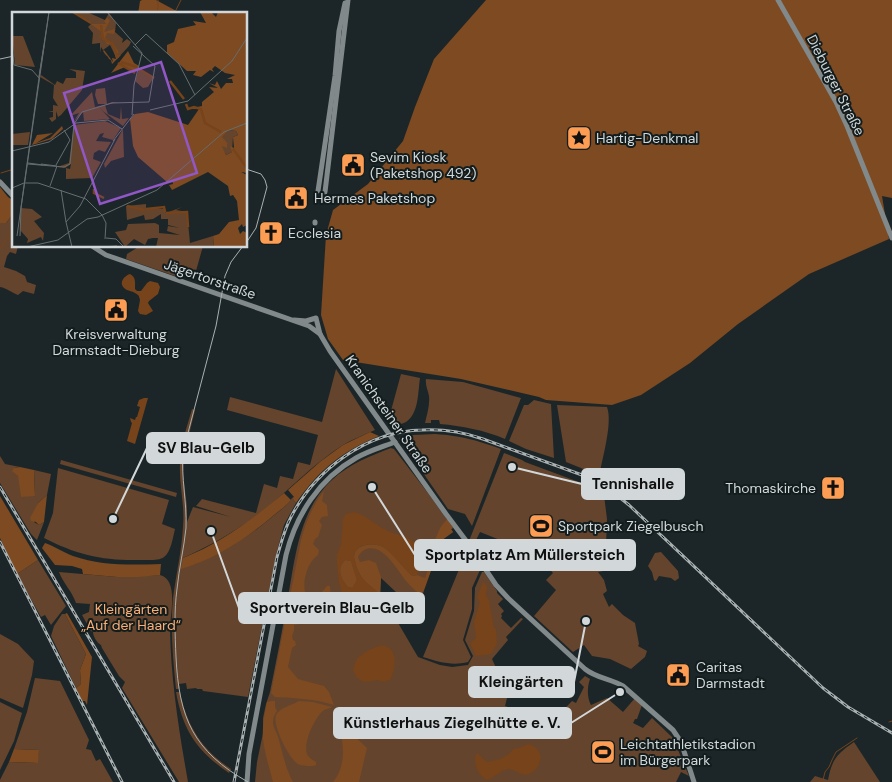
<svg xmlns="http://www.w3.org/2000/svg" width="892" height="782" font-family="'DM Sans',sans-serif">
  <style>
    .green { fill: #64442c }
    .forest { fill: #7d4a22 }
    .water { fill: #76431a; fill-rule: evenodd }
    .lines { fill: none; stroke-linecap: round; stroke-linejoin: round }
    .stream { stroke: #76431a; stroke-width: 1 }
    .secondary { stroke: #81898a; stroke-width: 5 }
    .tram { stroke: #a9b0b1; stroke-width: 1 }
    .rail-casing { stroke: #a9b0b1; stroke-width: 3 }
    .rail { stroke: #131d1e; stroke-width: 1; stroke-dasharray: 4; stroke-linecap: butt }
    .labels { text-anchor: middle; stroke-width: 4; stroke-linejoin: round; paint-order: stroke }
    .street-label { font-size: 14px; fill: #d2d8d9; stroke: #131d1e }
    .poi-label { font-size: 14px; fill: #d2d8d9; stroke: #131d1e; text-anchor: start }
    .park-label { font-size: 14px; fill: #fbad73; stroke: #131d1e }
    .inset-river { fill: none; stroke: #76431a; stroke-width: 2.5 }
    .inset-road { fill: none; stroke: #656d6f; stroke-width: 1 }
    .view { fill: #9157c6; fill-opacity: 0.15; stroke: #9157c6; stroke-width: 2.5 }
    .inset-edge { fill: none; stroke: #d2d8d9; stroke-width: 2.5 }
    .leader { fill: none; stroke: #d2d8d9; stroke-width: 2 }
    .callout-dot { fill: #d2d8d9; stroke: #131d1e; stroke-width: 2 }
    .callout { fill: #d2d8d9; stroke: #d2d8d9; stroke-width: 2 }
    .callout-label { font-size: 15px; text-anchor: middle; font-weight: bold; fill: #111 }
  </style>
  <rect width="100%" height="100%" fill="#1c2628"/>
  <g class="green">
    <path d="M14,213V246H18L16,254L10,252L7,256L4,267L16,271L25,276L27,282L36,285L34,294L23,291L18,295C12,293 7,288 0,287V222L6,223Z"/>
    <path d="M140,246H203L196,271L184,267L181,278L126,259L127,254Z"/>
    <path d="M336,369L375,430C364,435 353,439 343,445C311,465 286,494 256,516C233,533 209,546 183,558L195,564C223,552 249,537 272,517C279,511 287,506 292,498L296,503L284,525L276,555L248,697L203,691L202,689H197L196,688L187,689L186,683L179,684L180,689H176C173,659 170,628 173,598C176,574 182,550 183,526C185,505 179,485 180,465C180,446 187,427 192,409L195,410L184,455L183,475L187,506V522L193,507L231,517L196,506L202,499L256,513L264,484L277,488L280,476L293,479L298,462L310,465L318,435L227,410L230,397L322,422Z"/>
    <path d="M401,374L420,378C418,391 419,414 406,422C404,423 401,424 398,425L389,418Z"/>
    <path d="M426,379L463,382L521,398L505,439C484,430 462,426 440,424L439,420H431V423H425C427,414 430,405 429,396C428,390 425,385 426,379Z"/>
    <path d="M534,400L551,404L554,458L526,449L509,441L524,405H528Z"/>
    <path d="M557,405L607,407C613,423 602,459 599,477L581,468L566,462Z"/>
    <path d="M435,434C462,436 476,440 501,449L472,526L465,514L448,509L399,438L414,435Z"/>
    <path d="M391,448L394,449L428,493L453,528L451,529L453,532L442,540L421,597L412,607L381,578L379,616H394L418,657L440,665L452,667L468,665L473,656L465,640L474,611L475,588L482,572H484L497,591V593L503,599L498,604L504,611L501,614L502,616L501,618L511,628L521,618L523,619L506,637L508,640L492,659L508,694L505,706L551,723L572,701L576,703L584,687L579,682L585,676L590,679C587,687 587,698 591,705L607,698L623,712L635,698L642,705L637,719H635L633,723L643,728L652,718L673,738L689,776L681,772L676,782H255L257,762L263,733V718L266,704L270,692C276,662 282,632 287,603C295,561 298,511 332,480C349,464 370,456 391,448Z"/>
    <path d="M504,453L522,460L525,462L587,485L604,495L607,519L606,545L609,570L598,572L604,580L607,591L603,594L609,607L612,604L623,615L635,623L639,644L638,646L647,651L645,657L631,669L610,659L592,656L584,645L573,652L534,616L556,590L546,580L553,573C544,563 541,556 526,559L530,555V552L480,532L473,546L469,541Z"/>
    <path d="M0,456L5,464L20,467L14,468L18,476L35,496L34,470L51,474L47,495L38,503L34,522L39,525L44,522L37,540L31,534L0,483Z"/>
    <path d="M61,460L177,493L176,497L60,464Z"/>
    <path d="M58,468L169,500L162,524L175,529C173,537 171,552 164,557C159,561 148,560 141,560C104,561 77,555 44,538L53,513Z"/>
    <path d="M467,550L480,570L472,588V609L463,640L471,657L468,662C452,666 439,662 423,657Z"/>
    <path d="M661,552L678,571L679,578L675,581L671,578L659,576L656,581L654,580L652,572L648,566L655,553Z"/>
    <path d="M38,560L66,606L51,625L45,615L41,617L17,574Z"/>
    <path d="M59,572L117,577L160,575C179,580 170,614 170,630C171,681 179,731 188,782H179L122,688L125,682L119,676L102,648L101,645C97,643 93,636 93,632L91,631L82,615L89,612L90,604L76,603C72,591 63,583 59,572Z"/>
    <path d="M62,614H65L86,654L80,670L81,684L76,688L51,636L54,626Z"/>
    <path d="M0,634L18,644L34,661L32,675L23,708L0,698Z"/>
    <path d="M35,678L60,681L89,740L86,749L91,750L96,761L100,759L113,782H0V780L9,762L37,763L39,750L14,749L27,712Z"/>
    <path d="M176,692H180C187,726 202,750 231,769L229,773C197,751 183,731 176,692Z"/>
    <path d="M0,702L22,713L14,741L0,770Z"/>
    <path d="M854,742L880,782H810L815,776L828,780C832,759 837,754 854,742Z"/>
  </g>
  <g class="forest">
    <path d="M142,0H156L182,14H138L140,1Z"/>
    <path d="M486,0H892V198L882,196L889,239L809,274L738,324L690,363L641,395L612,405L546,400L539,397L461,379L343,360L328,339L321,315L326,235L333,210L368,184L403,141L415,107L434,59Z"/>
    <path d="M0,187L8,197L14,201V213L6,223H0Z"/>
    <path d="M370,432L379,436C341,452 319,470 296,503L292,498L294,497L288,490L321,461L343,445Z"/>
    <path d="M20,467L34,470L35,496L21,497L18,476L12,471L14,468Z"/>
    <path d="M324,491L322,501L327,505L328,516L322,517L319,521L322,525L318,537L315,539L313,544L319,550L318,555C306,563 300,587 308,600L321,593L327,586H330L331,600H325V607H301V624L294,625V631L292,636L293,640L295,641L296,645L292,648L288,667L298,679L324,686L329,692L334,705C315,699 295,698 275,697L271,693L301,540C306,522 312,506 324,491Z"/>
    <path d="M284,493L291,500C286,506 279,511 273,516C246,539 215,559 181,569L183,558C223,542 251,520 284,493Z"/>
    <path d="M47,495L44,522L39,525L36,522L31,521L30,518L38,503Z"/>
    <path d="M0,496L38,560L17,574L0,538Z"/>
    <path d="M447,519L453,528L451,529L453,532L442,540L422,596C417,592 411,587 407,582C398,572 384,543 366,549C362,551 360,553 358,557L360,562L369,560L376,563L381,577L379,616L370,615L376,610L372,587C363,581 359,574 356,565C356,562 354,560 354,557C354,544 374,542 383,547C392,552 403,567 411,575L414,576L417,575L425,578L432,558L431,549L440,528Z"/>
    <path d="M45,543C54,546 63,552 73,556C101,566 132,565 161,564L160,575L139,577H117L83,574L82,569L72,566L55,565L42,548Z"/>
    <path d="M345,560L351,561L357,580L353,588L348,587C341,579 336,569 345,560Z"/>
    <path d="M67,613L92,657L87,705L85,701H82L76,688L81,684L80,670L86,654L65,614Z"/>
    <path d="M271,701H275V707L277,711C275,714 273,717 273,722C273,728 278,734 279,740C283,755 286,769 293,782H273C270,770 266,758 264,746C261,731 264,716 267,702Z"/>
    <path d="M299,701L313,702L332,707C331,708 326,709 324,710C315,717 303,742 307,754C308,757 313,760 316,762V765L313,766C309,766 302,766 298,764C289,759 272,725 276,715C279,708 292,705 299,701Z"/>
    <path d="M339,715L347,729L367,748L359,782H333C349,762 342,739 337,716Z"/>
    <path d="M14,749L39,750L38,763L9,762Z"/>
  </g>
  <g class="water">
    <path d="M130,274C136,277 135,282 135,289L137,291H141L147,283L150,281L158,283L160,287L158,294L149,301L148,303L153,311L146,315L140,314L138,311L140,300C139,296 139,295 135,293C132,291 129,291 127,290C118,285 122,277 130,274Z"/>
    <path d="M144,398H148L135,444L127,441L132,423L131,422L130,418L135,420L136,417H137L140,407L137,406L139,400Z"/>
    <path d="M354,512C367,515 376,526 388,531C397,535 410,537 416,544C424,552 420,566 417,575L414,576L411,575C403,567 391,552 383,547C374,542 354,543 354,557C354,560 358,572 360,575C364,582 371,586 377,591L379,603L376,610L370,615L362,617L355,615L352,611L342,593L339,583L337,565V554L341,545L343,519L346,514ZM345,560L351,561L357,580L352,588L348,587C341,579 336,569 345,560Z"/>
    <path d="M483,582L487,586L486,595L489,600L494,628L496,629L497,644L491,654L476,656L470,643L476,638L474,622L480,602L477,597Z"/>
    <path d="M383,645C399,649 396,669 390,680L383,682L378,680L366,682L360,680L356,676L353,670C354,666 355,662 357,659C363,652 374,647 383,645Z"/>
    <path d="M528,744C544,747 544,766 531,773C521,778 516,769 508,769C501,770 494,778 486,780C478,774 473,764 476,754H479L483,759L488,762L500,759L509,754L513,749L519,748Z"/>
  </g>
  <g class="lines">
    <g class="stream">
      <path d="M156,14L158,8V0"/>
      <path d="M174,14L181,0"/>
      <path d="M1,173L14,169"/>
      <path d="M0,249L14,228"/>
      <path d="M889,722L892,721"/>
      <path d="M819,782L823,780L825,772L829,767L832,760L836,752L857,738"/>
    </g>
    <g class="secondary">
      <path d="M778,0L836,102L847,126L892,238"/>
      <path d="M0,182L14,197"/>
      <path d="M318,191L335,76L339,31L345,3"/>
      <path d="M325,192L348,0"/>
      <path d="M315,223V222"/>
      <path d="M92,246L106,255L309,326L320,334"/>
      <path d="M294,320L306,321L316,318L320,334L330,351L446,514L467,542L496,585L508,598L585,669C596,678 611,679 623,686L673,730L681,742L694,782"/>
      <path d="M247,782L249,754L286,555C296,515 319,479 356,458C368,451 382,447 395,442"/>
    </g>
    <g class="tram">
      <path d="M0,59L14,56"/>
      <path d="M246,169L261,174L265,180L267,187L256,228L246,243"/>
      <path d="M243,246L231,262L225,276L216,326L183,452C181,478 187,502 186,528C184,548 179,568 177,589C174,611 175,634 176,657C179,718 193,751 248,782"/>
    </g>
    <defs>
      <g id="rail">
        <path d="M0,487L174,782"/>
        <path d="M0,542L122,782"/>
        <path d="M234,782L277,557C281,544 284,530 291,517C315,470 367,431 422,430C443,429 463,432 483,439L582,475L609,489L629,505L823,688L848,707L892,733"/>
      </g>
    </defs>
    <use href="#rail" class="rail-casing"/>
    <use href="#rail" class="rail"/>
  </g>
  <defs>
    <symbol id="sight-square" viewBox="-11 -11 22 22"><rect x="-9" y="-9" width="18" height="18" rx="4" fill="#fc9d53" stroke="#131d1e"/><path d="M0-6L1.8-2.2L6-1.7L2.9 1.2L3.7 5.4L0 3.3L-3.7 5.4L-2.9 1.2L-6-1.7L-1.8-2.2Z" fill="#111"/></symbol>
    <symbol id="civic-square" viewBox="-11 -11 22 22"><rect x="-9" y="-9" width="18" height="18" rx="4" fill="#fc9d53" stroke="#131d1e"/><path d="M-.6-6.5H3V-4.5H.6V-3L4-1V1h2V6H-6V1h2V-1L-.6-3ZM-1.2 2.5V6h2.4V2.5Z" fill="#111"/></symbol>
    <symbol id="church-square" viewBox="-11 -11 22 22"><rect x="-9" y="-9" width="18" height="18" rx="4" fill="#fc9d53" stroke="#131d1e"/><path d="M-1.2-6h2.4v3.5h3.3v2.4h-3.3V6h-2.4V-.1h-3.3v-2.4h3.3Z" fill="#111"/></symbol>
    <symbol id="stadium-square" viewBox="-11 -11 22 22"><rect x="-9" y="-9" width="18" height="18" rx="4" fill="#fc9d53" stroke="#131d1e"/><path d="M0-5a6.5 5 0 1 0 0 10a6.5 5 0 1 0 0-10ZM-3.5-1.8h7v3.6h-7Z" fill="#111"/></symbol>
  </defs>
  <g fill-rule="evenodd">
    <use href="#sight-square" x="565" y="124" width="28" height="28"/>
    <use href="#civic-square" x="339" y="151" width="28" height="28"/>
    <use href="#civic-square" x="282" y="184" width="28" height="28"/>
    <use href="#church-square" x="257" y="219" width="28" height="28"/>
    <use href="#civic-square" x="102" y="296" width="28" height="28"/>
    <use href="#church-square" x="819" y="474" width="28" height="28"/>
    <use href="#stadium-square" x="527" y="512" width="28" height="28"/>
    <use href="#civic-square" x="664" y="661" width="28" height="28"/>
    <use href="#stadium-square" x="589" y="738" width="28" height="28"/>
  </g>
  <g class="labels">
    <g class="street-label">
      <text transform="translate(836 85) rotate(63)" y="5">Dieburger Straße</text>
      <text transform="translate(210 279) rotate(19)" y="5">Jägertorstraße</text>
      <text transform="translate(389 414) rotate(55)" y="5">Kranichsteiner Straße</text>
    </g>
    <g class="poi-label">
      <text x="596" y="143">Hartig-Denkmal</text>
      <text x="370" y="162">Sevim Kiosk<tspan x="370" dy="16">(Paketshop 492)</tspan></text>
      <text x="314" y="203">Hermes Paketshop</text>
      <text x="288" y="238">Ecclesia</text>
      <text x="116" y="339" text-anchor="middle">Kreisverwaltung<tspan x="116" dy="16">Darmstadt-Dieburg</tspan></text>
      <text x="816" y="493" text-anchor="end">Thomaskirche</text>
      <text x="558" y="531">Sportpark Ziegelbusch</text>
      <text x="696" y="672">Caritas<tspan x="696" dy="16">Darmstadt</tspan></text>
      <text x="620" y="749">Leichtathletikstadion<tspan x="620" dy="16">im Bürgerpark</tspan></text>
    </g>
    <g class="park-label">
      <text x="131" y="614">Kleingärten<tspan x="131" dy="16">„Auf der Haard“</tspan></text>
    </g>
  </g>
  <g transform="translate(12 12)">
    <rect width="235" height="235" fill="#1c2628"/>
    <path d="M60,0H75L93,8L97,1L104,11L103,20L111,27L110,31L115,27L119,30L117,34L105,47L98,33L91,38L89,35L88,41V31L80,32L81,21L76,15L79,12ZM0,24H11L23,55L3,53ZM57,57L73,59L70,78L49,103L46,105L44,99V107L40,110L37,106L41,105V100H36L41,99V93L46,94L41,86L42,73L28,65L29,63L43,73L45,69L51,72L54,66H64V60ZM127,57L142,65L136,75L131,76L123,69ZM93,76L95,92L100,90H106L93,93L96,102L108,107L109,94L110,107L117,106L111,114L92,100L87,95L98,107L72,109L71,100L62,109L67,101L58,104L80,80L83,95L95,92H86L83,83L84,77ZM93,109L109,116L101,128L90,125L92,121L88,122L84,129L99,130L93,140L87,138L82,141L81,147L89,150L80,166L54,167V156L58,157L59,152L53,156L45,155L57,151L62,113ZM111,117L112,145L99,149L93,156L92,152ZM217,118L224,119L226,123L221,125L220,140L214,143L206,128ZM18,120L16,133H0V122ZM134,192V197H152L154,201L170,195L164,198L175,200L178,231L201,224L202,235H144L146,226H141L136,227L133,233L122,227L113,235L103,220L114,218L116,212L143,211L147,213V221L168,223L155,219L156,214L168,216L156,213V207H149V202L141,207L133,208L132,203L115,208L114,194ZM9,196L20,197L30,205L22,209L32,221L31,229L29,225L15,231L16,227L8,218Z" fill="#64442c"/>
    <path d="M188,0H199L204,5L206,0H235V161L229,160L235,163V213L231,215L230,212L226,216L228,222L231,219L235,221V235H202L201,224L207,222L217,210L227,208L225,189L221,183L218,184L216,174L196,160L160,178L157,173L161,172L160,168L155,170L126,145L121,134L118,107L123,102L136,100L176,113L187,97H176L190,94V90L202,80L197,75L206,76L197,71L203,73L205,69L209,77L214,71H221L220,67H215L223,63L213,61L203,54L200,57L202,60L198,58L189,65L181,63L184,59H175L155,41V33L162,30L166,17L184,13L181,9L194,11ZM217,118L224,119L226,123L221,125L222,136L218,134L220,140L214,143L210,134L215,136V131L218,134L210,125ZM95,6L98,8L92,20L103,17L102,22L95,21L93,26L101,31L107,41H103L104,44L109,43L100,52L99,48L97,47L96,45L93,42L91,39L92,38L101,50L100,46L104,47L100,32H95L90,24L87,26L91,21L79,12H94L92,9ZM116,39L122,51L127,54L124,60L113,55L99,61ZM50,114L51,117L40,127L20,133L25,123L41,121L24,131L38,126Z" fill="#7d4a22" fill-rule="evenodd"/>
    <path class="inset-river" d="M61,0L79,11M89,13L91,27L100,31L106,46M109,50L125,55M106,51L123,61M127,57L142,66M158,69L172,87M174,92L176,97L182,95L189,97L193,111L209,120M221,137L235,156M82,177V181L92,186M115,194L133,198M134,197L152,195L153,200M154,201L175,200L176,215"/>
    <path class="inset-road" d="M95,0L130,41L122,73L120,103M123,33L134,22L167,52L183,83M32,34L27,65L37,0M0,36L2,53L20,58L27,66L5,224M220,49L235,26M138,98L176,89L221,48M101,129L122,102M0,139L37,130L64,111L96,108L110,117M16,151L31,153M16,152L52,155L58,152L62,112L70,100L100,91L137,90L143,54L121,34M29,152L45,154L38,174M44,153L58,128L52,118M0,176L12,171H26L74,187L90,203L94,211L93,227M49,178L54,210M8,224L9,196L37,0M94,226L104,227L112,235M15,235L46,228L75,207L86,205L145,178L212,120L235,111M60,235L54,210L68,194L103,127M88,235L105,234"/>
    <path class="view" d="M149,50L185,161L88,192L52,81Z"/>
    <rect width="235" height="235" class="inset-edge"/>
  </g>
  <path class="leader" d="M113 519L147 448M512 467L582 484M372 487L415 555M211 531L239 608M586 621L574 682M620 692L571 723"/>
  <g class="callout-dot">
    <circle cx="113" cy="519" r="5"/>
    <circle cx="512" cy="467" r="5"/>
    <circle cx="372" cy="487" r="5"/>
    <circle cx="211" cy="531" r="5"/>
    <circle cx="586" cy="621" r="5"/>
    <circle cx="620" cy="692" r="5"/>
  </g>
  <g class="callout">
    <rect x="147" y="433" width="117" height="30" rx="5"/>
    <rect x="582" y="469" width="102" height="30" rx="5"/>
    <rect x="415" y="540" width="220" height="30" rx="5"/>
    <rect x="239" y="593" width="185" height="30" rx="5"/>
    <rect x="469" y="667" width="105" height="30" rx="5"/>
    <rect x="334" y="708" width="237" height="30" rx="5"/>
  </g>
  <g class="callout-label">
    <text x="206" y="453">SV Blau-Gelb</text>
    <text x="633" y="489">Tennishalle</text>
    <text x="525" y="560">Sportplatz Am Müllersteich</text>
    <text x="332" y="613">Sportverein Blau-Gelb</text>
    <text x="521" y="687">Kleingärten</text>
    <text x="452" y="728">Künstlerhaus Ziegelhütte e. V.</text>
  </g>
</svg>
